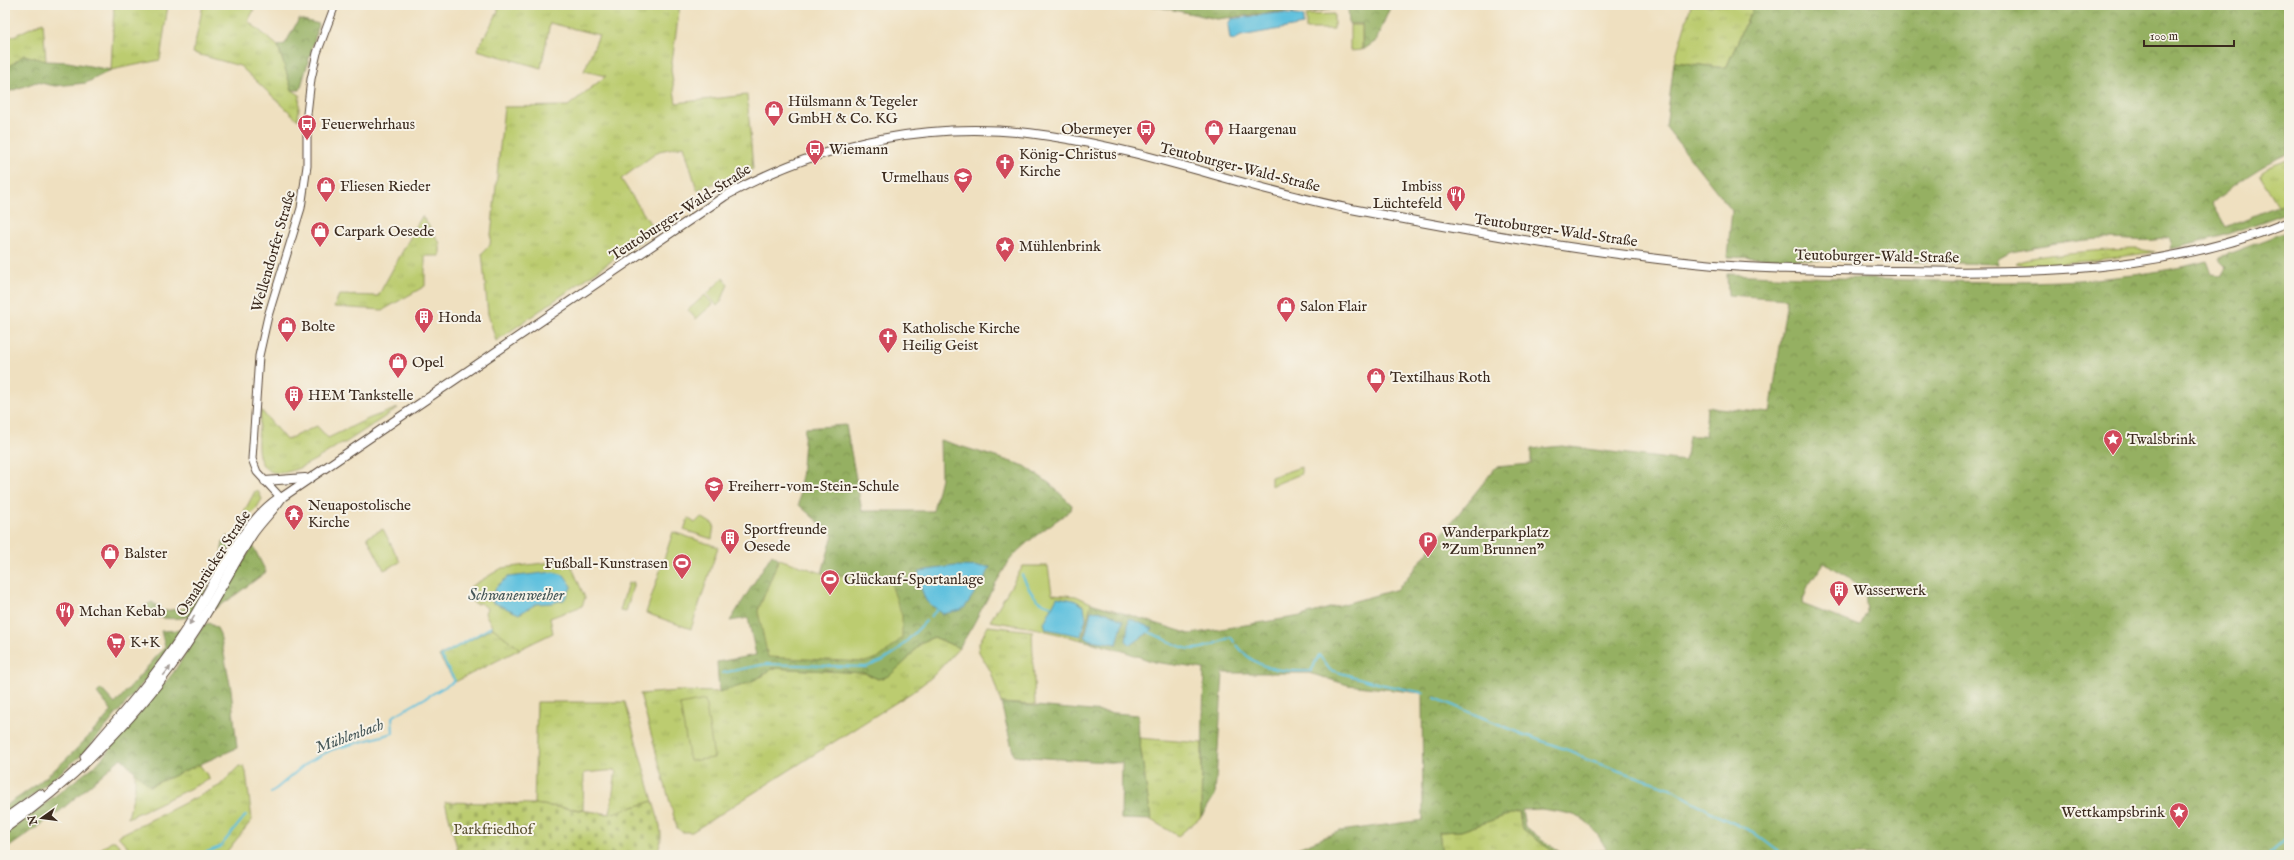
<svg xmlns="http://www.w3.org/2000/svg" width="2294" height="860" font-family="'IM FELL English',serif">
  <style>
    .grass { fill: url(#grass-tufts); stroke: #7c7b46 }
    .forest { fill: url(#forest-crowns); stroke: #686d40; fill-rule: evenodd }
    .cemetery { fill: url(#cemetery-stones); stroke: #7c7b46 }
    .park { fill: #bccc6f; stroke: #7c7b46 }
    .water { fill: #60c1de; stroke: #4e767e }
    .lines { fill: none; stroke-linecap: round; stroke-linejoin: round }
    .stream { stroke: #60c1de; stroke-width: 2 }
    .secondary-casing { stroke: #564536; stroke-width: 9 }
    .primary-casing { stroke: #564536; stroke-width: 10 }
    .highway-casing { stroke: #564536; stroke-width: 11 }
    .secondary { stroke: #fff; stroke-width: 7 }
    .primary { stroke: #fff; stroke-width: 8 }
    .highway { stroke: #fff; stroke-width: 9 }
    .oneway { fill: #a79f9a }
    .labels { text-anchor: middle; stroke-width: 4; stroke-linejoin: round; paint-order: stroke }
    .poi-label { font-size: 15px; fill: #3b2a1e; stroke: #f7f3e8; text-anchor: start }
    .street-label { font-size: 15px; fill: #3b2a1e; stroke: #f7f3e8 }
    .park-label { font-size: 15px; fill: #5b5232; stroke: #f7f3e8 }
    .water-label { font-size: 16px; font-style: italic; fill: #465758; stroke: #f7f3e8 }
  </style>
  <defs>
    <pattern id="grass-tufts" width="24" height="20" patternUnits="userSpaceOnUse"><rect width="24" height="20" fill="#bccc6f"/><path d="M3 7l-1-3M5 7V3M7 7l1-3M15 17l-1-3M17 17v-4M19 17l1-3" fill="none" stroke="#a2af60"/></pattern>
    <pattern id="forest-crowns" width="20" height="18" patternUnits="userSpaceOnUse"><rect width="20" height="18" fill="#95b062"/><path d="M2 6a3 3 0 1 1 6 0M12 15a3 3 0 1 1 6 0" fill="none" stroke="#7b8f50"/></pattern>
    <pattern id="cemetery-stones" width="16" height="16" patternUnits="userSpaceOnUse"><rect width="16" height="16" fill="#bccc6f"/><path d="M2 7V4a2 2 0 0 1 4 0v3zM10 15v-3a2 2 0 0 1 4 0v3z" fill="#a2af60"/></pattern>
  </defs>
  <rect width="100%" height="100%" fill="#f7f3e8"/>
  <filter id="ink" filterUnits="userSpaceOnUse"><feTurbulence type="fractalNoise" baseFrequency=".025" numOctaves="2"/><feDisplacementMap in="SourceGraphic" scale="8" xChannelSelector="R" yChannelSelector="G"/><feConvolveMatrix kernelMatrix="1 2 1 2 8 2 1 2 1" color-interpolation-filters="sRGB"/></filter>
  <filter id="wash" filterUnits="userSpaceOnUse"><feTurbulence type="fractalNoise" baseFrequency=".012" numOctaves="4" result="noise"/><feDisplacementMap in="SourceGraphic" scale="16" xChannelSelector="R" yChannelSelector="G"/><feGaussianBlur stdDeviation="0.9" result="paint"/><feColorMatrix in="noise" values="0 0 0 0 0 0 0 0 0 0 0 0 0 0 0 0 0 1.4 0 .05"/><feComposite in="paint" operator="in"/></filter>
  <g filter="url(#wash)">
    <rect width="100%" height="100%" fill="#efe0c0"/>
    <g class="grass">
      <path d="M114,5H168L160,60L111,70Z"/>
      <path d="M203,5H248L254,10L248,21L278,46L292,90L300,95L298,120L240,66L193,53Z"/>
      <path d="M498,5H680L671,69L676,103L747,95L753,169L697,190L684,146L659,151L621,179L655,231L496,341L488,314L482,253L490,245L504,107L568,106L606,76L584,71L599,35L550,23L541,68L477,50L498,12Z"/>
      <path d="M1691,5H1754L1726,68L1674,62Z"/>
      <path d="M43,22L46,61L24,55L5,70V40Z"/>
      <path d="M2289,159V201L2279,207L2259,174L2273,165Z"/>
      <path d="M422,216L440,243V256H425V286L383,310L334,307L339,295L378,296Z"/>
      <path d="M2137,249L2155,252L2089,261L2024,265L2015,263C2025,254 2118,249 2137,249Z"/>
      <path d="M398,408L345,443H342C325,453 272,494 260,459C255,445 260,425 261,410L286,440L317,426L328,438L370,418Z"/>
      <path d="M255,491H258L262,499L256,509L248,516L243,514Z"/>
      <path d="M634,582L626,612L620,611L628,583Z"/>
      <path d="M988,626L1032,631L1035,705L1001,703L991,672L979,652L978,645Z"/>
      <path d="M493,628L520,649L455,682L439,656Z"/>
      <path d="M934,637L959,648L932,677L911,693L692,832H682L677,828L640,694L677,691L719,692L763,676L772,668L865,673L878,679L907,660L920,643Z"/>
      <path d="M537,702H625L653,801L610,814L616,770L584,773L583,810L534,804Z"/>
      <path d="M1139,738L1202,743L1201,817L1178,836L1151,820Z"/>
      <path d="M199,764L210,779L128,818L135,789V771L150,786Z"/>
      <path d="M239,766L244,767L246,772L252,820L224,855H135L118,836L219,786Z"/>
      <path d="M1519,811L1522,829L1558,855H1442L1439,832L1461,831Z"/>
      <path d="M111,841H115L127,855H93Z"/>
    </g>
    <g class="forest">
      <path d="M1149,5H1391L1376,41L1363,50L1362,24H1349L1348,7L1314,12H1277L1217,19Z"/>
      <path d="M1754,5H2289V153C2260,166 2236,183 2212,203L2226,227L2289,201V212L2222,236L2171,248L2172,241L2169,237C2153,244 2118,238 2099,239C2069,241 2040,247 2011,252L1998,259V264L1727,257L1732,211L1666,127L1674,62L1726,68Z"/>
      <path d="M299,19L319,24L300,90H292L278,46L285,44Z"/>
      <path d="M24,55L46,61L68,62L111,70L86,83L55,86L36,82L5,93V70Z"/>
      <path d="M2289,231V855H1609L1608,853L1558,855L1522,829L1519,811L1461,831L1439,832L1442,855H1280L1340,831L1423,820L1422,693L1348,685L1309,673H1223L1215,795L1201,817L1204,669L1154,662L1120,650L1082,640L1091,603L1190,634L1301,616L1398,589L1496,467L1531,464V449L1562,446L1685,461L1689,436H1705L1707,407L1770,413L1787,299L1728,295L1727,274C1788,277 1848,278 1909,280C2008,283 2110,286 2207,261L2212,274L2221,275L2226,267L2220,261V257ZM1824,563L1848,577L1865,594L1867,612L1860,626L1802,604L1808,586ZM1091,611L1117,644L1090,640L1085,637ZM1541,809C1581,815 1586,814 1607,850L1561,853L1525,827L1522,810Z"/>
      <path d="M846,425L862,511H933L941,478L940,440L1025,466L1049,483L1072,505L1071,510C1055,522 1017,547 1008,563C990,590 977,621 959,648L934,637L920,643L907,660L889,676L878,679L865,673L772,668C756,682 739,687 719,692L717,662L756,655L748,618L730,621L772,554L779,559L758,611L890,581L822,573L833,535L799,505L805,428ZM970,567H990L985,578L961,610Z"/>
      <path d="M228,536L233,539L228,552L190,617C175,619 153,622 143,607L152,602L163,611L186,608L198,597L221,556L223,541Z"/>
      <path d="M253,546L266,572L230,599L211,611Z"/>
      <path d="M209,623L217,628L220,634L231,689L237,748L150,786L121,758L60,811L5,850V834L97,764L173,673L204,625Z"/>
      <path d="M181,630L148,677L83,754L28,799L5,815V806C47,781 80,747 112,711L97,693L101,689L115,704L165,647L161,631Z"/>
      <path d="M1001,703L1138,715L1139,738L1151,820L1121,819L1122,763L1014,756Z"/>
    </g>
    <path class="cemetery" d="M653,801C657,817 670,845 651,855H459L445,802L534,804L610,814Z"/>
    <g class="park">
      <path d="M1334,14V29H1306V15Z"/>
      <path d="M1350,25H1362V50L1350,51Z"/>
      <path d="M723,278L728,284L721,302L717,306L707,294Z"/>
      <path d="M705,295L713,304L696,319L688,310Z"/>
      <path d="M1301,467V474L1271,486V477Z"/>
      <path d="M701,517L714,525L712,539L684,530L688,518L695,523Z"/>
      <path d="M383,529L400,562L384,570L367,537Z"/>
      <path d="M673,532L718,547L691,629L646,613Z"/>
      <path d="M779,559L822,573L890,581L902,616V638L880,657L865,662L768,657L758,611Z"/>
      <path d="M569,560L585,598L582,606L550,618L553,633L520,649L493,628L485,613L487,608L480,603L476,604L471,601L470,587L502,568Z"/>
      <path d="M1023,566H1048L1052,594L1076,596L1091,603L1082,640L1034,628L990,621Z"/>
      <path d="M705,700L714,758L690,761L680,705Z"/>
    </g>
    <g class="water">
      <path d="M1277,13L1303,16V25L1241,36L1234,40L1230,39L1228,25L1231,19Z"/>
      <path d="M955,566L990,567L985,578L965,607L961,610L943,614L926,601L917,578L920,571Z"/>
      <path d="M553,572L564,575L572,586L564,600L552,603L536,604L519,614L492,602L496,587L508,577Z"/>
      <path d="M1057,597L1074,600L1084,606L1086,618L1081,636L1046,629L1044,623Z"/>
      <path d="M1091,611L1107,612L1123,621L1117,644L1090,640L1085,637Z"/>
      <path d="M1129,618L1153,629L1131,645L1126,641Z"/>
    </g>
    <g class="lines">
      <g class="stream">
        <path d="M1022,575C1029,589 1034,602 1051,606"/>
        <path d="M930,617L937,610"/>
        <path d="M1149,632C1190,650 1187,657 1231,637L1234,642"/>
        <path d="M1237,645C1255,670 1282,672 1311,671L1319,655L1330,670L1380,684L1424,693"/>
        <path d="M722,673L766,664L866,667L882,661L896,652L926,621"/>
        <path d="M1435,698L1525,735L1576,753L1585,759L1670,788L1718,816L1753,832L1783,855"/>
        <path d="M271,793L308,762L331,750L393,733L392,717L455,681L441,656L491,627"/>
        <path d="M199,855L220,847L246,815"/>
        <path d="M2269,855L2289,836"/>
      </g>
    </g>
  </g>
  <g filter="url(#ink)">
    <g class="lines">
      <defs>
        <path id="secondary" d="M281,498L257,472L252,459L259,356L268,316L301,208L307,166V114L311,79L317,53L335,5"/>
        <g id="primary">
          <path d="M265,481L305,478"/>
          <path d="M281,498L725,196C824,141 938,118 1050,136C1150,151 1246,188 1346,208C1461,230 1577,251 1694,263C1763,270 1833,270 1902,271C2034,274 2165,272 2289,222"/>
        </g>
        <g id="highway">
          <path d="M85,757C120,717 155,678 184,633C211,592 238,527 278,499"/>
          <path d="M5,819L40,794"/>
          <path d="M5,828C81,774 147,707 197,628C216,598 232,566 251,536C260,522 272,512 281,498"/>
        </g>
      </defs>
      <use href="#secondary" class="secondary-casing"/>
      <use href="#primary" class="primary-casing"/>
      <use href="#highway" class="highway-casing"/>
      <use href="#secondary" class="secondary"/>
      <use href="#primary" class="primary"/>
      <use href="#highway" class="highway"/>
    </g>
    <defs><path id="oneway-solid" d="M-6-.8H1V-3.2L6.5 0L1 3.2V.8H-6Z"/></defs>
    <g class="oneway">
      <use href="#oneway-solid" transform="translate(192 620) rotate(121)"/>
      <use href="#oneway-solid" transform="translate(167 671) rotate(-52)"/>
    </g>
  </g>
  <defs>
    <symbol id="shop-pin" viewBox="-11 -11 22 30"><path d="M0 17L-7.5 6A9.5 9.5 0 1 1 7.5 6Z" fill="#d1495b" stroke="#f7f3e8"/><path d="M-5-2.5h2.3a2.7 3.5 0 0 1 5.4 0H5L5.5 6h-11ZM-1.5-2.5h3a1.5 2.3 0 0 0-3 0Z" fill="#fff"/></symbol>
    <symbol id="bus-pin" viewBox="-11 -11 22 30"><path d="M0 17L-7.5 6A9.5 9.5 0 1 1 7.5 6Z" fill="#d1495b" stroke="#f7f3e8"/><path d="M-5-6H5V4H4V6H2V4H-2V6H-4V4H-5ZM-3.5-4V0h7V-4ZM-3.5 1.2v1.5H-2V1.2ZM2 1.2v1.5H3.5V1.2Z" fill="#fff"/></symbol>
    <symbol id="church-pin" viewBox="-11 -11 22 30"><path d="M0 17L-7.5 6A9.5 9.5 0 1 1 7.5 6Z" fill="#d1495b" stroke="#f7f3e8"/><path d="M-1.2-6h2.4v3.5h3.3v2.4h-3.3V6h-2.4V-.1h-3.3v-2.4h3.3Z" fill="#fff"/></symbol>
    <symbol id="school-pin" viewBox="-11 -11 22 30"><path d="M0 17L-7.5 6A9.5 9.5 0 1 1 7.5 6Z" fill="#d1495b" stroke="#f7f3e8"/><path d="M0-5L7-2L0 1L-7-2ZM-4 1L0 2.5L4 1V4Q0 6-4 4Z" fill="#fff"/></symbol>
    <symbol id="restaurant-pin" viewBox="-11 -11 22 30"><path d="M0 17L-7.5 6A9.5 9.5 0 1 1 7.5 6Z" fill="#d1495b" stroke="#f7f3e8"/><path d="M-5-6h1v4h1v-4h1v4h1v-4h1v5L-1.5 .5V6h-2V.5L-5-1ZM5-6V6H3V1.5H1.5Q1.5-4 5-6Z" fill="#fff"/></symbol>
    <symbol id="sight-pin" viewBox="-11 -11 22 30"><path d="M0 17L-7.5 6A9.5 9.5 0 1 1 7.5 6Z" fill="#d1495b" stroke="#f7f3e8"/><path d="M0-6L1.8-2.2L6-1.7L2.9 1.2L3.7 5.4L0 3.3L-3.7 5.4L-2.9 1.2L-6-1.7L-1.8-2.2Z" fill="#fff"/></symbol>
    <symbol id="building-pin" viewBox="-11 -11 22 30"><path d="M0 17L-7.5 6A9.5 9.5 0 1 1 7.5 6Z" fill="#d1495b" stroke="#f7f3e8"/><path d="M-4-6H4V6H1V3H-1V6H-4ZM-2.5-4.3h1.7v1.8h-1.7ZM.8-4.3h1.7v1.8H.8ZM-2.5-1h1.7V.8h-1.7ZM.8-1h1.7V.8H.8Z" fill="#fff"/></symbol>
    <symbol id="temple-pin" viewBox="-11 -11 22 30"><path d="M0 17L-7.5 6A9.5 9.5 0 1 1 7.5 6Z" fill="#d1495b" stroke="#f7f3e8"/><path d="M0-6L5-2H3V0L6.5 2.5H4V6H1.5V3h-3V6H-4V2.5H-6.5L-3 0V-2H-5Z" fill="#fff"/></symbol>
    <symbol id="parking-pin" viewBox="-11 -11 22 30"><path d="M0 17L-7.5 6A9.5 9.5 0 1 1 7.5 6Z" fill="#d1495b" stroke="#f7f3e8"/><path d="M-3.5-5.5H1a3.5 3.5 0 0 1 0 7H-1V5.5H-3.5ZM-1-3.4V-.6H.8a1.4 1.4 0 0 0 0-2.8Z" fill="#fff"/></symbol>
    <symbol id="stadium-pin" viewBox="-11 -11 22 30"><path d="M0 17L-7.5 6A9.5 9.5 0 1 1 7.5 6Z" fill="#d1495b" stroke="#f7f3e8"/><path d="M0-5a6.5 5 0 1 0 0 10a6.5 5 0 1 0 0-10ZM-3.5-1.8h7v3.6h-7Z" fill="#fff"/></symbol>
    <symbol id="supermarket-pin" viewBox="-11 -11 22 30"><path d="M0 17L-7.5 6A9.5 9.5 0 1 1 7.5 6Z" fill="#d1495b" stroke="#f7f3e8"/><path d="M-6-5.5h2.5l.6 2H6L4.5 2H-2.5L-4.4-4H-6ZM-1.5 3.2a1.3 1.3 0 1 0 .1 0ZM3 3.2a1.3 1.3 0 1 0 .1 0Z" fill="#fff"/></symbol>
  </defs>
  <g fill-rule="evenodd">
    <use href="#shop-pin" x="763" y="99" width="22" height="30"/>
    <use href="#bus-pin" x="296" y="113" width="22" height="30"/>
    <use href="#bus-pin" x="1135" y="118" width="22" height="30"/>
    <use href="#shop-pin" x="1203" y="118" width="22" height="30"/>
    <use href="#bus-pin" x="804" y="138" width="22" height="30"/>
    <use href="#church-pin" x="994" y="152" width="22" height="30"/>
    <use href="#school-pin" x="952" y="166" width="22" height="30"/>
    <use href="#shop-pin" x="315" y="175" width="22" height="30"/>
    <use href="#restaurant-pin" x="1445" y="184" width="22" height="30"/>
    <use href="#shop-pin" x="309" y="220" width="22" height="30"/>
    <use href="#sight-pin" x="994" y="235" width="22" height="30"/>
    <use href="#shop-pin" x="1275" y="295" width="22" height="30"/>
    <use href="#building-pin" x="413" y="306" width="22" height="30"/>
    <use href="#shop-pin" x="276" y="315" width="22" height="30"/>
    <use href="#church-pin" x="877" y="326" width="22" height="30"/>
    <use href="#shop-pin" x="387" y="351" width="22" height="30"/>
    <use href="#shop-pin" x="1365" y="366" width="22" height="30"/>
    <use href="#building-pin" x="283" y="384" width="22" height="30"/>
    <use href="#sight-pin" x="2102" y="428" width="22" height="30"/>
    <use href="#school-pin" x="703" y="475" width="22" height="30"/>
    <use href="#temple-pin" x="283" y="503" width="22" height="30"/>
    <use href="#building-pin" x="719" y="527" width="22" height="30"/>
    <use href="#parking-pin" x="1417" y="530" width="22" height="30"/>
    <use href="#shop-pin" x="99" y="542" width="22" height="30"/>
    <use href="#stadium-pin" x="671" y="552" width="22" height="30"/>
    <use href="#stadium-pin" x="819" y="568" width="22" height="30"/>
    <use href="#building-pin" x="1828" y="579" width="22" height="30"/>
    <use href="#restaurant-pin" x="54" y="600" width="22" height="30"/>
    <use href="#supermarket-pin" x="105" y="631" width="22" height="30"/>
    <use href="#sight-pin" x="2168" y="801" width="22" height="30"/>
  </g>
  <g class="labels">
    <g class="poi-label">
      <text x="788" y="106">Hülsmann &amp; Tegeler<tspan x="788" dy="17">GmbH &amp; Co. KG</tspan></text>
      <text x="321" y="129">Feuerwehrhaus</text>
      <text x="1132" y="134" text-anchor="end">Obermeyer</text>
      <text x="1228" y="134">Haargenau</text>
      <text x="829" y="154">Wiemann</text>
      <text x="1019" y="159">König-Christus<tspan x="1019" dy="17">Kirche</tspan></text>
      <text x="949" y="182" text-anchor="end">Urmelhaus</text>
      <text x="340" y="191">Fliesen Rieder</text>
      <text x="1442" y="191" text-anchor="end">Imbiss<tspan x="1442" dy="17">Lüchtefeld</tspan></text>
      <text x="334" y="236">Carpark Oesede</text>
      <text x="1019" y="251">Mühlenbrink</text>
      <text x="1300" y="311">Salon Flair</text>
      <text x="438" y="322">Honda</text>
      <text x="301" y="331">Bolte</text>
      <text x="902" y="333">Katholische Kirche<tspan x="902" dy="17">Heilig Geist</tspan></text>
      <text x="412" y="367">Opel</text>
      <text x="1390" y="382">Textilhaus Roth</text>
      <text x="308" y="400">HEM Tankstelle</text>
      <text x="2127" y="444">Twalsbrink</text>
      <text x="728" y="491">Freiherr-vom-Stein-Schule</text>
      <text x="308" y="510">Neuapostolische<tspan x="308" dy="17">Kirche</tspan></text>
      <text x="744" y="534">Sportfreunde<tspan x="744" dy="17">Oesede</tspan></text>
      <text x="1442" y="537">Wanderparkplatz<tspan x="1442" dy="17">"Zum Brunnen"</tspan></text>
      <text x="124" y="558">Balster</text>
      <text x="668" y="568" text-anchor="end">Fußball-Kunstrasen</text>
      <text x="844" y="584">Glückauf-Sportanlage</text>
      <text x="1853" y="595">Wasserwerk</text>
      <text x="79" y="616">Mchan Kebab</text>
      <text x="130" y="647">K+K</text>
      <text x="2165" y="817" text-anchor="end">Wettkampsbrink</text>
    </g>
    <g class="street-label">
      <text transform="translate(1240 167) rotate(14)" y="5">Teutoburger-Wald-Straße</text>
      <text transform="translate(680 212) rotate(-33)" y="5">Teutoburger-Wald-Straße</text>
      <text transform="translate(1556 230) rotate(8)" y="5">Teutoburger-Wald-Straße</text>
      <text transform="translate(273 251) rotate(-74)" y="5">Wellendorfer Straße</text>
      <text transform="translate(1877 256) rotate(1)" y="5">Teutoburger-Wald-Straße</text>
      <text transform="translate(213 563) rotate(-57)" y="5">Osnabrücker Straße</text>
    </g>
    <g class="park-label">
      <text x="493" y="834">Parkfriedhof</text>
    </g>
    <g class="water-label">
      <text x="516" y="600">Schwanenweiher</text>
      <text transform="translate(349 735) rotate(-20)" y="6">Mühlenbach</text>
    </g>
  </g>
  <rect width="2294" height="860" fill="none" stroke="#f7f3e8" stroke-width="20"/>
  <g transform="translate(42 818) rotate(256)" stroke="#f7f3e8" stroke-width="3" paint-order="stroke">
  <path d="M0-3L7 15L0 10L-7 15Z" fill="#3b2a1e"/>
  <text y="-6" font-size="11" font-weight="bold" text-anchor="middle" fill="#3b2a1e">N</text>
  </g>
  <path d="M2144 40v6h90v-6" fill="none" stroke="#3b2a1e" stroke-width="2"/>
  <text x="2150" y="40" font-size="12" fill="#3b2a1e" stroke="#f7f3e8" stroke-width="3" paint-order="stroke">100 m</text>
</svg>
